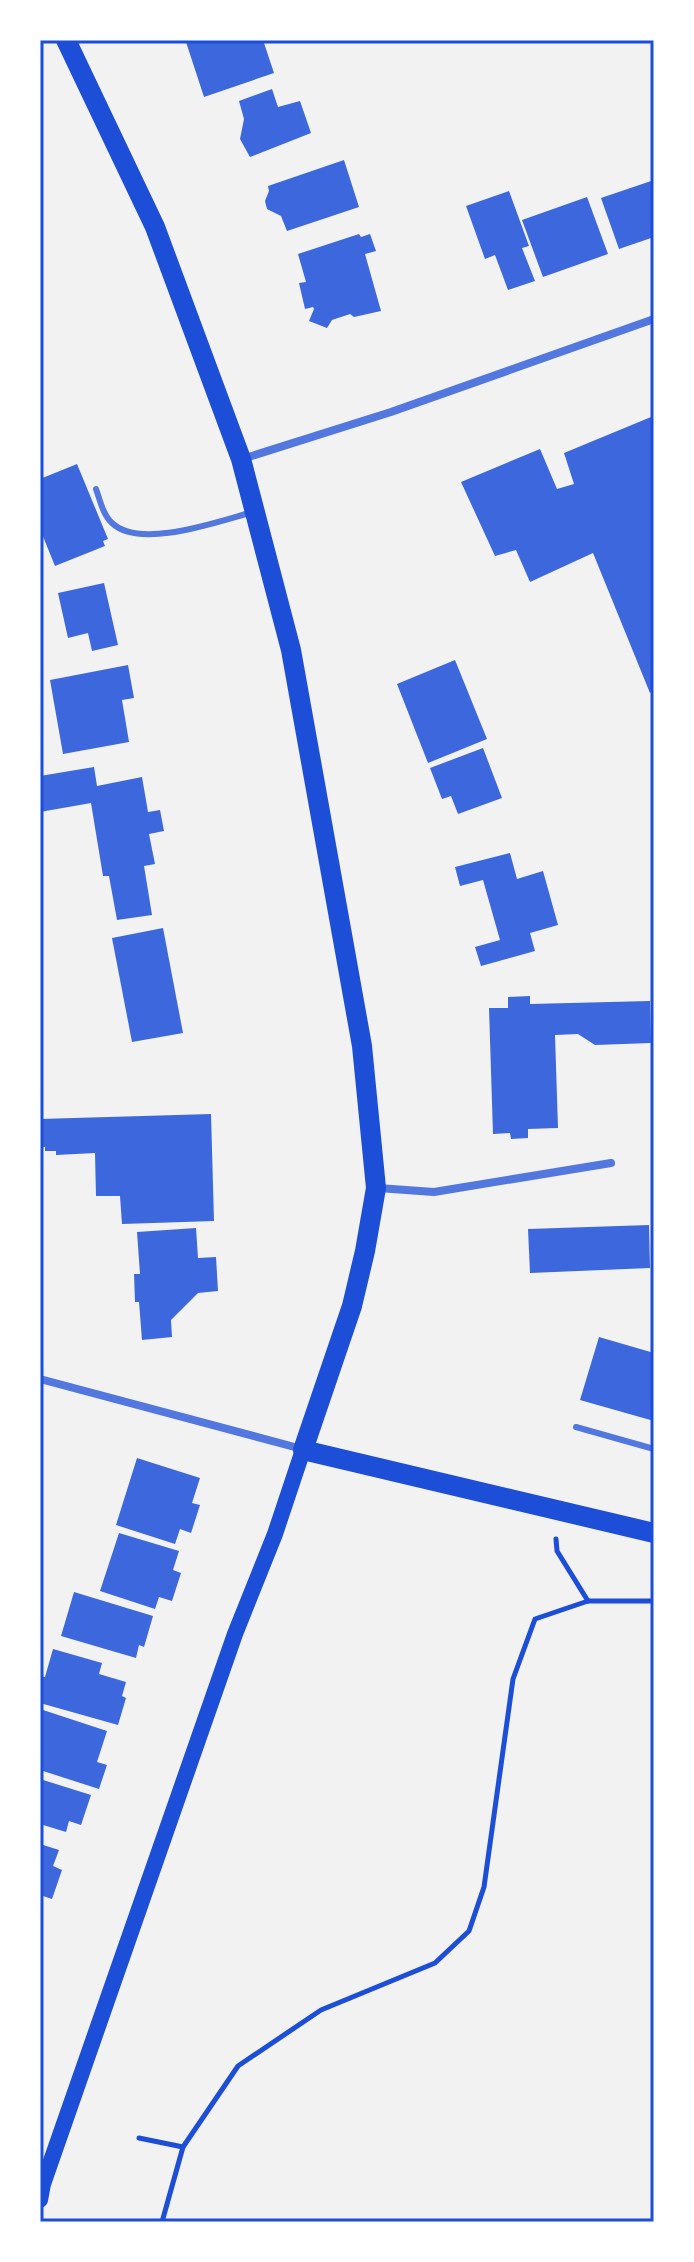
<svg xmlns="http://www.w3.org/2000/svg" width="694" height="2262" font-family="Inter,sans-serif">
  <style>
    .building { fill: #3d67dc }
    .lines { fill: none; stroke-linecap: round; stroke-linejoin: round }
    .path { stroke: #1d4ed8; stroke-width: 5 }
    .service { stroke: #5277de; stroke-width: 6 }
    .minor { stroke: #5277de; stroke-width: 8 }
    .secondary { stroke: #1d4ed8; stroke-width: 16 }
    .primary { stroke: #1d4ed8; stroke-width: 20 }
    .neatline { fill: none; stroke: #1d4ed8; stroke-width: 3 }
  </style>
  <rect width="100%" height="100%" fill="#f2f2f2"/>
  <g class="building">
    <path d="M192,40H249L250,43L263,40L274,73L204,97L186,42Z"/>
    <path d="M272,89L278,107L300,101L311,133L250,157L240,139L244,119L239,101Z"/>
    <path d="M344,160L359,207L287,231L281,216L267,209L265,201L269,191L268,186Z"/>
    <path d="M654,180V237L619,249L601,198Z"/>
    <path d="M509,191L529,246L522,248L535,281L508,290L495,255L485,259L466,206Z"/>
    <path d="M587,197L608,254L543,277L522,220Z"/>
    <path d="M359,234L361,237L370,234L376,251L365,254L381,311L354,317L350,314L332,320L327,328L309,321L314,309L313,307L305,309L299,283L306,282L298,254Z"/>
    <path d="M651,417L654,423V691L650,693L593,553L530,582L516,550L495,556L461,482L540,449L557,489L574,484L564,453Z"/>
    <path d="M77,464L108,539L103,541L105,546L55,566L40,529V479Z"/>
    <path d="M104,583L118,645L92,651L88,633L68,638L58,593Z"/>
    <path d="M455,660L487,739L428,763L397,684Z"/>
    <path d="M128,665L134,698L122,700L129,742L63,754L50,680Z"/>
    <path d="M483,748L502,798L458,814L451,796L442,799L430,768Z"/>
    <path d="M94,767L97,786L142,777L148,812L160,810L164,831L149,834L155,864L144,866L152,915L117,920L109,876H103L91,803L40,812V776Z"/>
    <path d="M510,853L517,879L543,871L558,925L530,933L535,951L481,966L475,947L500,940L483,880L460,886L455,867Z"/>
    <path d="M163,928L183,1033L132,1042L112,938Z"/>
    <path d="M530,996V1004L650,1001L651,1043L595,1045L578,1034L555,1035L558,1128L528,1129V1138L511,1139L510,1133L493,1134L489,1008H508V997Z"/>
    <path d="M211,1114L214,1221L122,1224L120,1196H96L95,1153L56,1155V1151H45V1147H40V1119Z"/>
    <path d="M649,1225L650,1268L530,1273L528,1229Z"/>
    <path d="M196,1228L198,1258L216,1257L218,1291L198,1293L171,1320L172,1337L142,1340L139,1302H135L134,1274H140L137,1232Z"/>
    <path d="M599,1337L654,1353V1421L580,1400Z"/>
    <path d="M137,1458L200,1478L192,1503L200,1505L191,1533L180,1529L175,1544L116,1525Z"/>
    <path d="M119,1533L179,1551L173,1570L181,1573L172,1601L159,1597L155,1609L100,1591Z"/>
    <path d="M74,1592L153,1616L144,1647L139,1645L136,1658L61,1636Z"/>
    <path d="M53,1649L102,1663L99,1674L126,1682L122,1696L126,1698L118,1725L40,1703V1676L45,1677Z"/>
    <path d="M40,1709L107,1731L97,1762L107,1765L99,1789L40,1770Z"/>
    <path d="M40,1779L91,1795L81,1825L69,1821L66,1832L40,1824Z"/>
    <path d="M40,1844L59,1850L53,1866L62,1870L52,1899L40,1895Z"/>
  </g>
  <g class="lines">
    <g class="path">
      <path d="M556,1539L557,1551L588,1601"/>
      <path d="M139,2138L183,2147"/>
      <path d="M162,2222L183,2147L238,2066L321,2010L435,1963L469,1931L484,1887L513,1679L535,1619L588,1601H654"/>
    </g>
    <g class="service">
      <path d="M96,489C100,500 103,515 112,523C140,550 219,521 253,512"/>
      <path d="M576,1427L654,1449"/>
    </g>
    <g class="minor">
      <path d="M242,459L391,412L654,319"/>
      <path d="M378,1188L434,1192L611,1163"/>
      <path d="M40,1379L302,1449"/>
    </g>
    <path class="secondary" d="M40,2200L43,2184L235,1634L275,1534L303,1450"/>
    <path class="primary" d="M66,40L155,227L241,459L291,650L362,1046L376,1188L365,1251L352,1306L303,1450L654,1533"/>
  </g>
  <rect width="694" height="2262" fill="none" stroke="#ffffff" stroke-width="84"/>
  <rect x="42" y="42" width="610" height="2178" class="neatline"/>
</svg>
